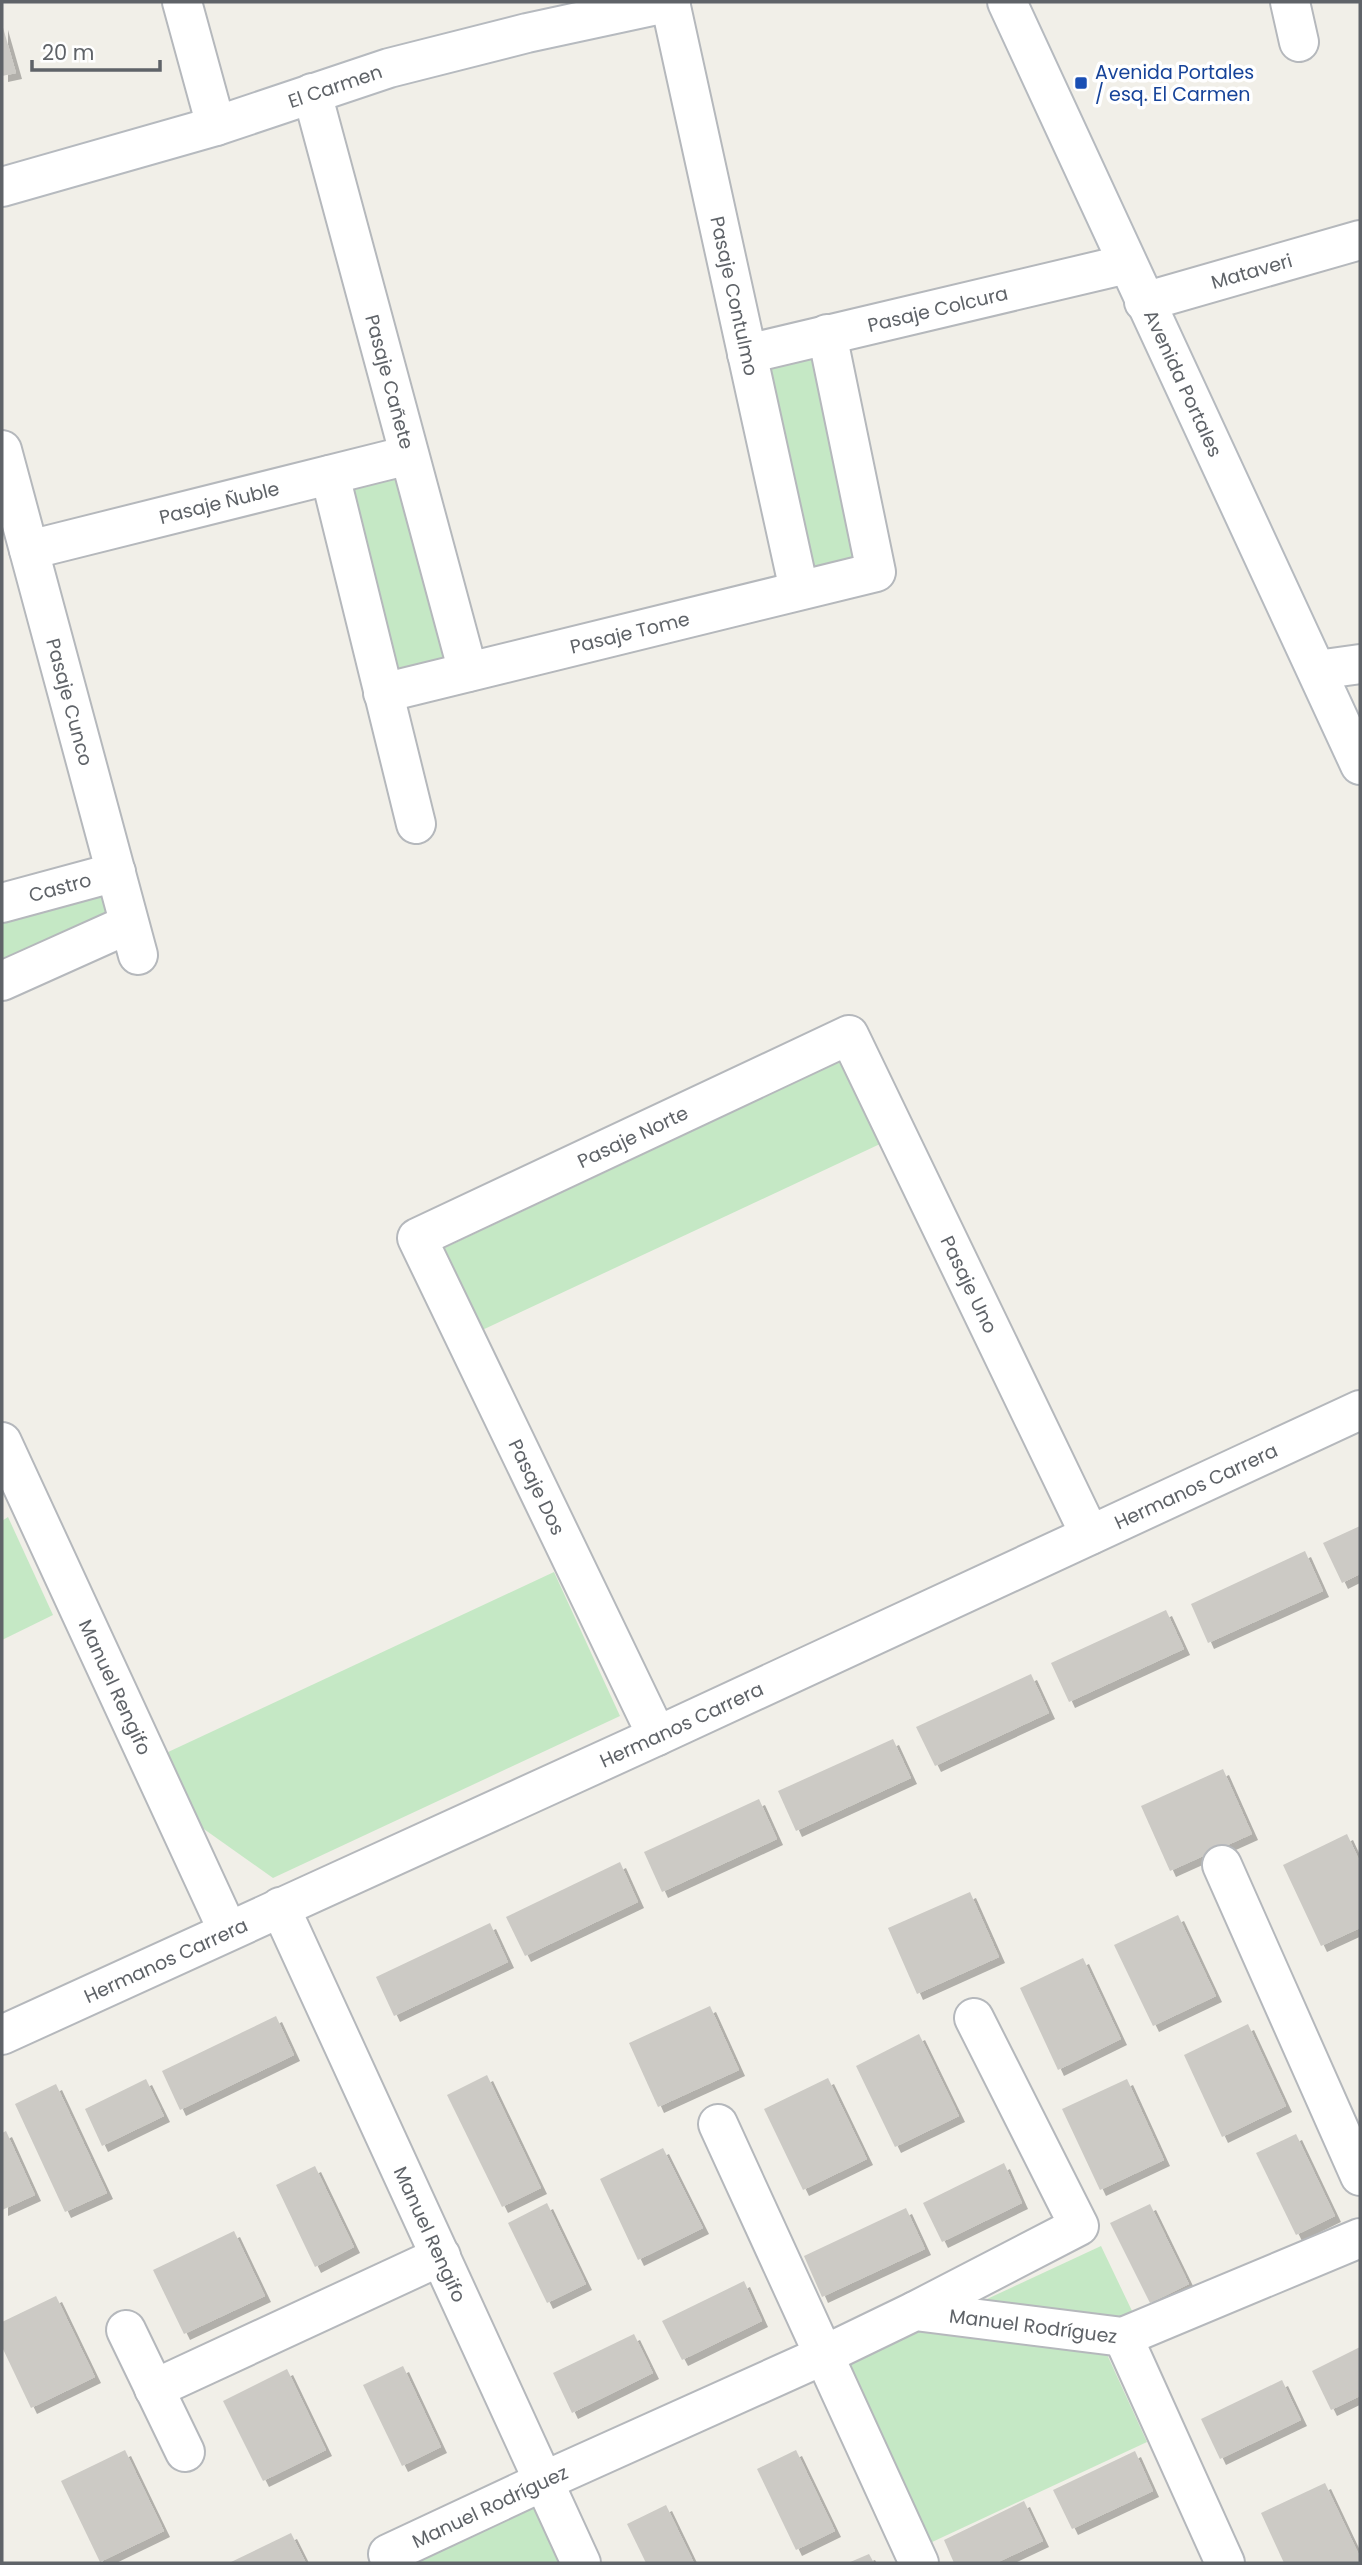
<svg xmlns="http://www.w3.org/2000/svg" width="1362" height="2565" font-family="Poppins,sans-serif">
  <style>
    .green { fill: #c5e8c5 }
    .building { fill: #cccac5; filter: url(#shadow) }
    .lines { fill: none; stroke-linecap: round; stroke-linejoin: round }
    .street-casing { stroke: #b5b8bc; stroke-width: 42 }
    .secondary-casing { stroke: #b6babf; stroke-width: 42 }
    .street { stroke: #fff; stroke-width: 38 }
    .secondary { stroke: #fff; stroke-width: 38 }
    .transit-dot { fill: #1a4fb4; stroke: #fff; stroke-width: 2.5 }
    .labels { text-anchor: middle; stroke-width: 7; stroke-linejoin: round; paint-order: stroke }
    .transit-label { font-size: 19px; fill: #164399; stroke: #fff; text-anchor: start }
    .street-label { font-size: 19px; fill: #5f6368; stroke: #fff }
  </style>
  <defs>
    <filter id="shadow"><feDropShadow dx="6" dy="6" stdDeviation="0" flood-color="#0004"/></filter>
  </defs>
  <rect width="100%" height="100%" fill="#f1efe8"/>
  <g class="green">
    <path d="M815,352L860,560L811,570L766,363Z"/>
    <path d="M399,469L448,665L400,677L351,481Z"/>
    <path d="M107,894L111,917L2,965V921Z"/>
    <path d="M841,1061L880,1144L478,1332L440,1250Z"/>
    <path d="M8,1517L53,1615L2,1640V1521Z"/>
    <path d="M554,1572L620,1716L273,1878L201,1827L166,1753Z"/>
    <path d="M1101,2246L1133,2313L1112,2323L972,2306Z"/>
    <path d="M925,2329L1105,2350L1147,2442L930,2543L848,2364Z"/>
    <path d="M533,2502L560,2563H403Z"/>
  </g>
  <g class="building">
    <path d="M2,24L16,73L2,76Z"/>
    <path d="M1360,1526V1574L1342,1583L1323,1543Z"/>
    <path d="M1305,1551L1323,1591L1208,1643L1191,1604Z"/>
    <path d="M1166,1610L1184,1649L1069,1702L1051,1663Z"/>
    <path d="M1031,1674L1049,1713L935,1766L916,1727Z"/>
    <path d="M893,1739L911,1778L796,1831L778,1791Z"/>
    <path d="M1223,1769L1252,1834L1170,1871L1141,1806Z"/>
    <path d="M759,1799L777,1839L662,1892L644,1852Z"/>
    <path d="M1347,1834L1360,1862V1928L1321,1946L1283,1865Z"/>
    <path d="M620,1862L638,1902L525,1956L506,1917Z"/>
    <path d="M970,1892L999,1957L917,1994L888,1928Z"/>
    <path d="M1178,1915L1216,1996L1153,2026L1114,1945Z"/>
    <path d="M490,1923L508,1962L394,2016L376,1977Z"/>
    <path d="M1083,1958L1121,2039L1058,2070L1020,1988Z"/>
    <path d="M710,2006L739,2070L658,2107L629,2043Z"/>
    <path d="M276,2016L294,2055L180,2110L162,2071Z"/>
    <path d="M1248,2024L1286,2106L1222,2137L1184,2055Z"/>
    <path d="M919,2034L959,2116L895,2147L856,2066Z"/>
    <path d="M487,2075L541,2188L502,2207L447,2095Z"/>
    <path d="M828,2078L867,2159L803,2190L764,2109Z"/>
    <path d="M146,2079L164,2116L102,2146L85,2109Z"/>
    <path d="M1127,2079L1164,2160L1100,2190L1062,2109Z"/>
    <path d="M56,2084L107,2193L65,2212L15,2104Z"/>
    <path d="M6,2131L35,2195L2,2210V2133Z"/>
    <path d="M1296,2134L1335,2216L1296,2235L1256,2153Z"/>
    <path d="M663,2148L703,2228L638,2260L600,2179Z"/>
    <path d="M1004,2163L1022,2203L942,2242L923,2203Z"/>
    <path d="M315,2166L354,2247L315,2267L276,2185Z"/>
    <path d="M547,2203L586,2284L547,2303L508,2223Z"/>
    <path d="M1150,2204L1189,2284L1150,2303L1110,2223Z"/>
    <path d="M906,2208L925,2249L822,2297L804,2256Z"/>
    <path d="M234,2231L265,2296L184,2334L153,2270Z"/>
    <path d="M744,2281L762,2321L682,2360L662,2321Z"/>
    <path d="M56,2296L95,2377L31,2408L2,2347V2322Z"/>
    <path d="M634,2334L653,2373L572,2413L553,2373Z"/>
    <path d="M1360,2347V2396L1331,2410L1312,2371Z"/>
    <path d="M403,2366L441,2447L402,2466L363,2385Z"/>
    <path d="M287,2369L326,2450L263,2481L223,2401Z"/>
    <path d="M1282,2380L1301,2420L1220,2459L1201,2419Z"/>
    <path d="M125,2450L164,2531L100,2562L61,2481Z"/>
    <path d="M796,2450L835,2531L796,2550L757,2469Z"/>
    <path d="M1135,2451L1153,2491L1072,2529L1053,2490Z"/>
    <path d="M1325,2483L1360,2557V2563H1284L1261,2513Z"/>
    <path d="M1024,2501L1043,2541L996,2563H954L944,2540Z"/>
    <path d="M666,2505L694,2563H646L627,2524Z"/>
    <path d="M291,2533L306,2563H229Z"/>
    <path d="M869,2554L874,2563H848Z"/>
  </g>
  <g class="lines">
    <defs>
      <g id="street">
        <path d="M182,2L216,126"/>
        <path id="s1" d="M670,2L799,590"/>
        <path d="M1290,2L1299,42"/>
        <path id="s2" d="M312,93L468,672"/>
        <path id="s3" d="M1144,302L1360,240"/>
        <path id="s4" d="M747,354L1127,264"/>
        <path id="s5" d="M2,450L138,955"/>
        <path d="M330,475L416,824"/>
        <path id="s6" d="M29,550L409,455"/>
        <path d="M1317,670L1360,664"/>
        <path id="s7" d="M383,693L876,572L827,334"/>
        <path id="s8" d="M2,903L116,872"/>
        <path d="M2,981L129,924"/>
        <path id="s9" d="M2,1442L228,1931"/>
        <path id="s10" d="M657,1736L417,1238L849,1035L1090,1535"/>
        <path d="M1222,1865L1360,2176"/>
        <path id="s11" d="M280,1907L581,2563"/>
        <path id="s12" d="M2,2035L657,1736L1360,1410"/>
        <path d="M718,2124L919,2563"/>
        <path d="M915,2311L1079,2226L974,2018"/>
        <path d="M126,2330L185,2452"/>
        <path d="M1123,2337L1225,2563"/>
        <path d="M154,2389L441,2256"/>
        <path id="s13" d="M391,2563L388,2554L544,2481L824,2355L915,2311L1123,2337L1360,2238"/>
      </g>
      <g id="secondary">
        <path id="s14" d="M1007,2L1360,765"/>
        <path id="s15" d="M2,187L216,126L389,68L527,33L671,2"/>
      </g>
    </defs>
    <use href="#street" class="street-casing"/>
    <use href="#secondary" class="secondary-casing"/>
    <use href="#street" class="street"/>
    <use href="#secondary" class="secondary"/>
  </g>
  <rect class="transit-dot" x="1074" y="76" width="14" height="14" rx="3.5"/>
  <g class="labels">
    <g class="transit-label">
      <text x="1095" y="79">Avenida Portales<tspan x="1095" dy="22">/ esq. El Carmen</tspan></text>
    </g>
    <g class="street-label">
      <text dy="7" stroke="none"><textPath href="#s15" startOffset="348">El Carmen</textPath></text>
      <text dy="7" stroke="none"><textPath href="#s3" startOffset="112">Mataveri</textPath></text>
      <text dy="7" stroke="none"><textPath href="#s1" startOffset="301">Pasaje Contulmo</textPath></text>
      <text dy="7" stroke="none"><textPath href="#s4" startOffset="196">Pasaje Colcura</textPath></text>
      <text dy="7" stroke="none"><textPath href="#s2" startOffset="299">Pasaje Cañete</textPath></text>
      <text dy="7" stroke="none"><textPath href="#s14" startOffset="420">Avenida Portales</textPath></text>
      <text dy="7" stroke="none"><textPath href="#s6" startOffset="196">Pasaje Ñuble</textPath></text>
      <text dy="7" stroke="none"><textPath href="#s7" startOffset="254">Pasaje Tome</textPath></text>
      <text dy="7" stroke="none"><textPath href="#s5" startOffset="261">Pasaje Cunco</textPath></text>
      <text dy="7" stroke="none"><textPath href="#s8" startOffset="60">Castro</textPath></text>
      <text dy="7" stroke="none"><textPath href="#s10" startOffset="791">Pasaje Norte</textPath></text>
      <text dy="7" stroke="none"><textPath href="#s10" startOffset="1307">Pasaje Uno</textPath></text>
      <text dy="7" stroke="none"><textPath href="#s12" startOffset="1314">Hermanos Carrera</textPath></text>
      <text transform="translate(537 1487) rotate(64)" y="7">Pasaje Dos</text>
      <text dy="7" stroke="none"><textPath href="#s9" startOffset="270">Manuel Rengifo</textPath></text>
      <text dy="7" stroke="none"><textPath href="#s12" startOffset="747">Hermanos Carrera</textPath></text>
      <text dy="7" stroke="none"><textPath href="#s12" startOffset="180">Hermanos Carrera</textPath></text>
      <text dy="7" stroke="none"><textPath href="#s11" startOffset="360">Manuel Rengifo</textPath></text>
      <text dy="7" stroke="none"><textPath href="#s13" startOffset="709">Manuel Rodríguez</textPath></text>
      <text dy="7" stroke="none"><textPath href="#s13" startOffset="122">Manuel Rodríguez</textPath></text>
    </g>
  </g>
  <rect width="1362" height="2565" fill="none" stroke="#5f6368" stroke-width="7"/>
  <path d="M32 60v10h128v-10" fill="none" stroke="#5f6368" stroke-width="3.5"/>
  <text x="42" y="60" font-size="21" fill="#5f6368" stroke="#ffffff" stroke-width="5" paint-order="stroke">20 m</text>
</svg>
